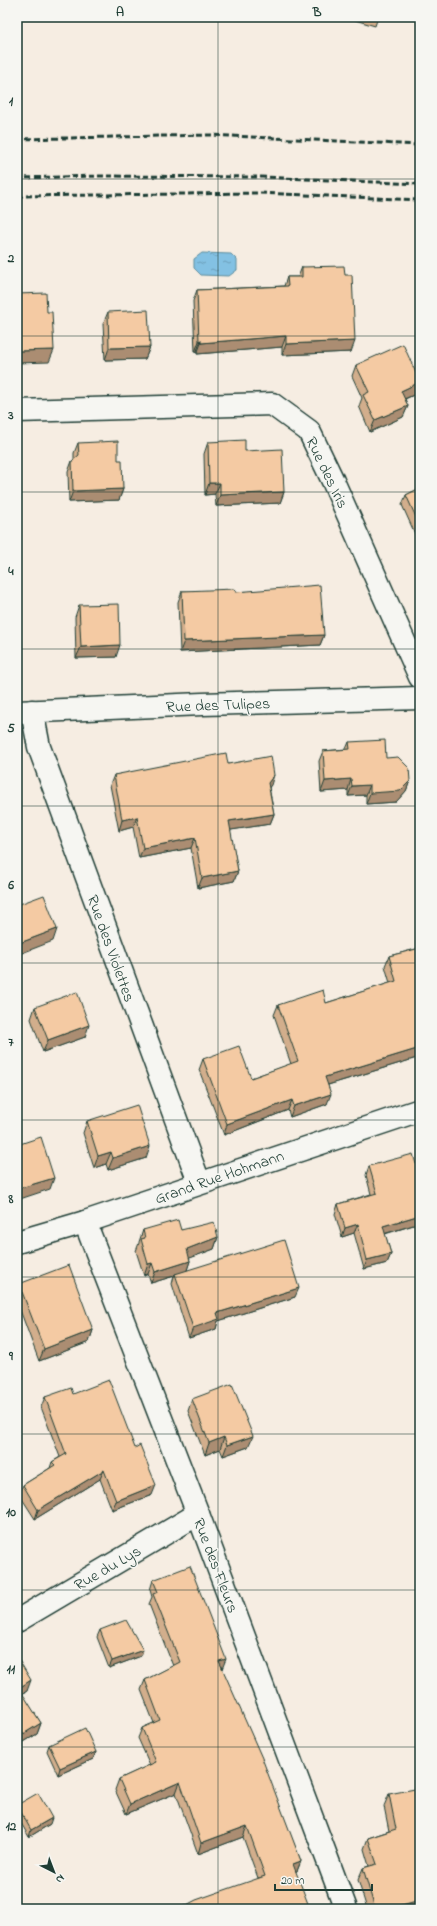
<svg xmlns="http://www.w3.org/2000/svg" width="437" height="1926" font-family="'Indie Flower',sans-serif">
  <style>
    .water { fill: url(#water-ripples); stroke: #5b8c9d }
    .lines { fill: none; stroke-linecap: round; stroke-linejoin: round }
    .street-casing { stroke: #1f3d34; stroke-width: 25 }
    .street { stroke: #f6f6f2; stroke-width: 22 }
    .rail { stroke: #1f3d34; stroke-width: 3; stroke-dasharray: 6 3; stroke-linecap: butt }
    .wall { fill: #d2ae8c; stroke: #1f3d34 }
    .shaded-wall { fill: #ab8d72; stroke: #1f3d34 }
    .building { fill: #f4caa3; stroke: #1f3d34 }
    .grid { fill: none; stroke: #1f3d34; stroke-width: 1; stroke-opacity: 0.55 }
    .labels { text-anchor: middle; stroke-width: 3; stroke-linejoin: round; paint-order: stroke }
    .street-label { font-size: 16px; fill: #1f3d34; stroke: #f6f6f2 }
    .neatline { fill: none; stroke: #1f3d34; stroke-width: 1.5 }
    .grid-label { font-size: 13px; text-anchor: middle; font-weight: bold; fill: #1f3d34 }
  </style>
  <defs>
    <pattern id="water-ripples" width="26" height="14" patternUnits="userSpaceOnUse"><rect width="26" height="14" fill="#83c1e3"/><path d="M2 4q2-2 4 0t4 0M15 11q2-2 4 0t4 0" fill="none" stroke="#6b9eb9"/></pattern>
  </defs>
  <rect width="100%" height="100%" fill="#f6ede2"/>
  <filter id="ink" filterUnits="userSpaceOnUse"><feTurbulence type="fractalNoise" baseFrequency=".025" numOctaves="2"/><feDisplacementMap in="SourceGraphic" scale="8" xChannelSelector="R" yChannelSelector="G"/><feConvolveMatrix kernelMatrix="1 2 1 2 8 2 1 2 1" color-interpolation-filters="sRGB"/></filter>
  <g filter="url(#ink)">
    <path class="water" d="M202,253L231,254L237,260V270L229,276L201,275L194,268V259Z"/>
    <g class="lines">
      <defs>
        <g id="street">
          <path d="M17,411L272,404L309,431L333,481L420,677"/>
          <path d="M32,711L39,747L199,1182"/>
          <path d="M17,712L202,704L420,698"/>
          <path d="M85,1222L198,1514L346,1909"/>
          <path d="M17,1242L85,1222L420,1110"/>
          <path d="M17,1621L198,1514"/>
        </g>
      </defs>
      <use href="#street" class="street-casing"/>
      <use href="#street" class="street"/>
      <g class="rail">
        <path d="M17,139L210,135L420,145"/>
        <path d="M17,178L101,176L261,177L420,184"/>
        <path d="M17,196L260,193L420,200"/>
      </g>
    </g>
    <g class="wall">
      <path d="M345,17H378L375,26Z"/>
      <path d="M302,267L345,275L351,352L282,355V347L197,354V351L195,352L193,301L197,290L284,286L287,277H298Z"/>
      <path d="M108,312L150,347L145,359L105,360L103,324Z"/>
      <path d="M356,365L416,394L405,399L408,406L403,417L370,432L359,406L362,398L352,376Z"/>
      <path d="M208,442L245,451L284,492L280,503L216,506L215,494L205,495L204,454Z"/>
      <path d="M78,443L118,460L123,489L119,500L69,502L68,472L72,461L74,459V453Z"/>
      <path d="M420,488V545L402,505L406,495Z"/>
      <path d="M182,591L236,592L324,635L320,645L180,652L178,602Z"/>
      <path d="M79,605L116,657L76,658L75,617Z"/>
      <path d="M349,742L386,758L410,781L406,791L396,802L366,804V795L348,796V790L321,792L319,761L323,751L346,749Z"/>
      <path d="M228,764L271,785L269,787L274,814L270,824L230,830L238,871L234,881L198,888L191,848L139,858L133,827L119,831L110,785L114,775Z"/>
      <path d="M420,948V1057L328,1085L327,1104L290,1117L288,1110L224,1135L199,1070L203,1059L251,1078L291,1064L274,1015L278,1005L326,1003L390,983L385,966L389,956Z"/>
      <path d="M35,1007L85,1037L43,1052L31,1019Z"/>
      <path d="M87,1121L146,1158L108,1170L106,1164L94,1168L83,1133Z"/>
      <path d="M369,1166L420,1223L385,1234L391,1254L387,1263L364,1269L354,1233L342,1237L335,1214L338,1204L371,1194L366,1175Z"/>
      <path d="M143,1230H181L218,1237L214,1249L189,1258L190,1261L187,1270L295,1297L218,1321L216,1329L189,1338L172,1284L174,1276L151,1283L148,1274L144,1276L136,1251L139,1243V1242Z"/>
      <path d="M19,1284L93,1330L89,1342L39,1361L17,1302V1290Z"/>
      <path d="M73,1394L152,1495L112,1510L100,1479L35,1519L19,1494L23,1485L50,1468L52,1462L60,1457L41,1407L45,1397Z"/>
      <path d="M192,1399L248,1447L223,1456L220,1449L205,1455L188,1411Z"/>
      <path d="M153,1580L222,1669L301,1861L297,1871L258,1878L243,1837L198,1854L176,1793L126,1814L115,1790L119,1779L150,1765L138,1738L142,1728L154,1723L141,1690L145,1680L173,1666L149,1604L152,1597L150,1590Z"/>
      <path d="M100,1630L141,1656L109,1668L97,1637Z"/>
      <path d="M17,1657L27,1691L22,1694L41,1723L37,1734L17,1746Z"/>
      <path d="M49,1745L96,1752L93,1759L58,1775L47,1751Z"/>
      <path d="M389,1794L420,1909H367L358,1880L363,1868L369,1866L364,1849L368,1838L389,1831L384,1806Z"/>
      <path d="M17,1805L50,1824L29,1837L17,1816Z"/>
    </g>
    <g class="shaded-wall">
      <path d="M286,336L282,347L197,354L201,343Z"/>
      <path d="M201,340L197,351L195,352L199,341Z"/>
      <path d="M355,341L351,352L282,355L286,344Z"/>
      <path d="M150,347L145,359L105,360L109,348Z"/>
      <path d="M54,350L49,362L17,363V351Z"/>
      <path d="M420,382L416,394L397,402L401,391Z"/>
      <path d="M408,406L403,417L370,432L375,420Z"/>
      <path d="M209,483H220L215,494L205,495Z"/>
      <path d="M123,489L119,500L69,502L73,491Z"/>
      <path d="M284,492L280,503L216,506L220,495Z"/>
      <path d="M324,635L320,645L180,652L184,641Z"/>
      <path d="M120,645L116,657L76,658L81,647Z"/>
      <path d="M17,652H21L17,663Z"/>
      <path d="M274,775L271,785L265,793L268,783Z"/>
      <path d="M351,779L348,790L321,792L325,781Z"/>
      <path d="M410,781L406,791L396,802L366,804L370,793Z"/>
      <path d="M370,785L366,795L348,796L352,786Z"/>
      <path d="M274,814L270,824L225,831L229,821Z"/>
      <path d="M137,817L133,827L119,831L122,820Z"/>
      <path d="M195,838L191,848L139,858L143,848Z"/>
      <path d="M238,871L234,881L198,888L202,878Z"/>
      <path d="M57,929L53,941L17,955V944Z"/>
      <path d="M89,1025L85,1037L43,1052L48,1040Z"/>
      <path d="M420,1048V1057L321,1087L325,1077Z"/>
      <path d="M331,1094L327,1104L290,1117L294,1106Z"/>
      <path d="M292,1100L288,1110L224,1135L227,1124Z"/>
      <path d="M150,1146L146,1158L108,1170L113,1158Z"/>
      <path d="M111,1152L106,1164L94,1168L98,1156Z"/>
      <path d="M54,1178L50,1189L17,1200V1189Z"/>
      <path d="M420,1215V1223L380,1235L383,1226Z"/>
      <path d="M358,1224L354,1233L342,1237L345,1228Z"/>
      <path d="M218,1237L214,1249L182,1261L187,1249Z"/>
      <path d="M391,1254L387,1263L364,1269L367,1260Z"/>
      <path d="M190,1261L186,1273L175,1274L174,1276L151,1283L155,1272Z"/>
      <path d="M152,1263L148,1274L144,1276L148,1264Z"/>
      <path d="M299,1288L295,1297L218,1321L216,1329L189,1338L193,1328L217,1313Z"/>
      <path d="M93,1330L89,1342L39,1361L44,1349Z"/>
      <path d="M253,1436L248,1447L223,1456L227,1445Z"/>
      <path d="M224,1437L220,1449L205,1455L209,1443Z"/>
      <path d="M104,1470L100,1479L35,1519L38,1510Z"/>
      <path d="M156,1485L152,1495L112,1510L116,1501Z"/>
      <path d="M143,1650L141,1656L109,1668L112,1661Z"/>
      <path d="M226,1659L222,1669L219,1661Z"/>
      <path d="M31,1680L27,1691L17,1697L19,1688Z"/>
      <path d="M41,1723L37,1734L17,1746V1744L20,1736Z"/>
      <path d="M96,1752L93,1759L58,1775L60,1768Z"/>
      <path d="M180,1782L176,1793L126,1814L130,1804Z"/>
      <path d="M52,1818L50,1824L29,1837L31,1830Z"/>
      <path d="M247,1826L243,1837L198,1854L201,1843Z"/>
      <path d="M301,1861L297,1871L290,1874L293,1864Z"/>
      <path d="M420,1900V1909H387Z"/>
    </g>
    <g class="building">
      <path d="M344,266L345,275H352L355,341L286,344V336L201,343V340L199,341L197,290L288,286L287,277H302V267Z"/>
      <path d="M46,293L47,312H52L54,350L17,351V294Z"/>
      <path d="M148,310L150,347L109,348L108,312Z"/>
      <path d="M403,344L420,382L401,391L408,406L375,420L363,395L369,392L356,365Z"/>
      <path d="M245,440V451L282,449L284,492L220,495V483H209L208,442Z"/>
      <path d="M118,441V460H122L123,489L73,491L72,461L79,455L78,443Z"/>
      <path d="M420,488V526L406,495Z"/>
      <path d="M320,585L324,635L184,641L182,591L235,589L236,592Z"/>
      <path d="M119,604L120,645L81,647L79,605Z"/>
      <path d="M17,615H19L21,652H17Z"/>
      <path d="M385,740L386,758L398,757L409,768L410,781L400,791L370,793V785L352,786L351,779L325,781L323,751L350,749L349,742Z"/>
      <path d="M226,753L228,764L271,756L274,775L268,783L274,814L229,821L238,871L202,878L195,838L143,848L137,817L122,820L114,775Z"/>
      <path d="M44,895L57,929L17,944V905Z"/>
      <path d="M420,948V1048L325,1077L331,1094L294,1106L292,1100L227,1124L203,1059L239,1046L251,1078L298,1061L278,1005L323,990L326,1003L396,981L389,956Z"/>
      <path d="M77,992L89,1025L48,1040L35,1007Z"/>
      <path d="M137,1105L150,1146L113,1158L111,1152L98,1156L87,1121Z"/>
      <path d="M41,1137L54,1178L17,1189V1145Z"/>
      <path d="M413,1154L416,1164L420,1163V1215L383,1226L391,1254L367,1260L358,1224L345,1228L338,1204L377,1193L369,1166Z"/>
      <path d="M178,1220L181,1230L214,1222L218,1237L187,1249L190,1261L155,1272L152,1263L148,1264L141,1239L145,1238L143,1230Z"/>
      <path d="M284,1240L299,1288L217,1313L219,1319L193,1328L175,1274Z"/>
      <path d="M69,1265L93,1330L44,1349L19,1284Z"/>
      <path d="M109,1380L135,1448L140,1445L156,1485L116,1501L104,1470L38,1510L23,1485L55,1465L52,1462L66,1454L45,1397L71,1388L73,1394Z"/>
      <path d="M232,1384L253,1436L227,1445L224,1437L209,1443L192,1399Z"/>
      <path d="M190,1566L226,1659L219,1661L262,1758L301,1861L293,1864L310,1909H179L196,1900L265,1876L247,1826L201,1843L180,1782L130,1804L119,1779L156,1762L142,1728L160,1720L145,1680L180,1662L153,1594L158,1592L153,1580Z"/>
      <path d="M126,1620L143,1650L112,1661L100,1630Z"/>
      <path d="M17,1657L31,1680L19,1688L41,1723L20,1736L17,1731Z"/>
      <path d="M85,1728L96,1752L60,1768L49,1745Z"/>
      <path d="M420,1788V1900L387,1909H375L363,1868L377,1864L368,1838L396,1829L389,1794Z"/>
      <path d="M38,1793L52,1818L31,1830L17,1805Z"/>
    </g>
  </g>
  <path class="grid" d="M218,17V1909M17,179H420M17,336H420M17,492H420M17,649H420M17,806H420M17,963H420M17,1120H420M17,1277H420M17,1434H420M17,1590H420M17,1747H420"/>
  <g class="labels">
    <g class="street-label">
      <text transform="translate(328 472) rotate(64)" y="6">Rue des Iris</text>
      <text transform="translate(218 704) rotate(-2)" y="6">Rue des Tulipes</text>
      <text transform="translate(112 948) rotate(70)" y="6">Rue des Violettes</text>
      <text transform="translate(219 1176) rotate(-19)" y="6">Grand Rue Hohmann</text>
      <text transform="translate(217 1565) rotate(69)" y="6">Rue des Fleurs</text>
      <text transform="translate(107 1567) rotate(-30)" y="6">Rue du Lys</text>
    </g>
  </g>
  <rect width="437" height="1926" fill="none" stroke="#f6f6f2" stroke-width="44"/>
  <g transform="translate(54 1872) rotate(138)" stroke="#f6f6f2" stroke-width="3" paint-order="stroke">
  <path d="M0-3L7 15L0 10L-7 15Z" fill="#1f3d34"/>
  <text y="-6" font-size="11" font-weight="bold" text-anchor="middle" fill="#1f3d34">N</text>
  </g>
  <path d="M275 1884v6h97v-6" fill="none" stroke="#1f3d34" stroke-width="2"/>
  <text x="281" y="1884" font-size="12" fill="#1f3d34" stroke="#f6f6f2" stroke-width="3" paint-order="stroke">20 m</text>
  <rect x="22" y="22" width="393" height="1882" class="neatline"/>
  <g class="grid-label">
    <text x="120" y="16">A</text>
    <text x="317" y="16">B</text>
    <text x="11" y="105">1</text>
    <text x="11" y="262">2</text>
    <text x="11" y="419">3</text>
    <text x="11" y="575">4</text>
    <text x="11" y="732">5</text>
    <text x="11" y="889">6</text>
    <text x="11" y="1046">7</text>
    <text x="11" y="1203">8</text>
    <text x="11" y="1360">9</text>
    <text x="11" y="1516">10</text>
    <text x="11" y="1673">11</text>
    <text x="11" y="1830">12</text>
  </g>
</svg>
